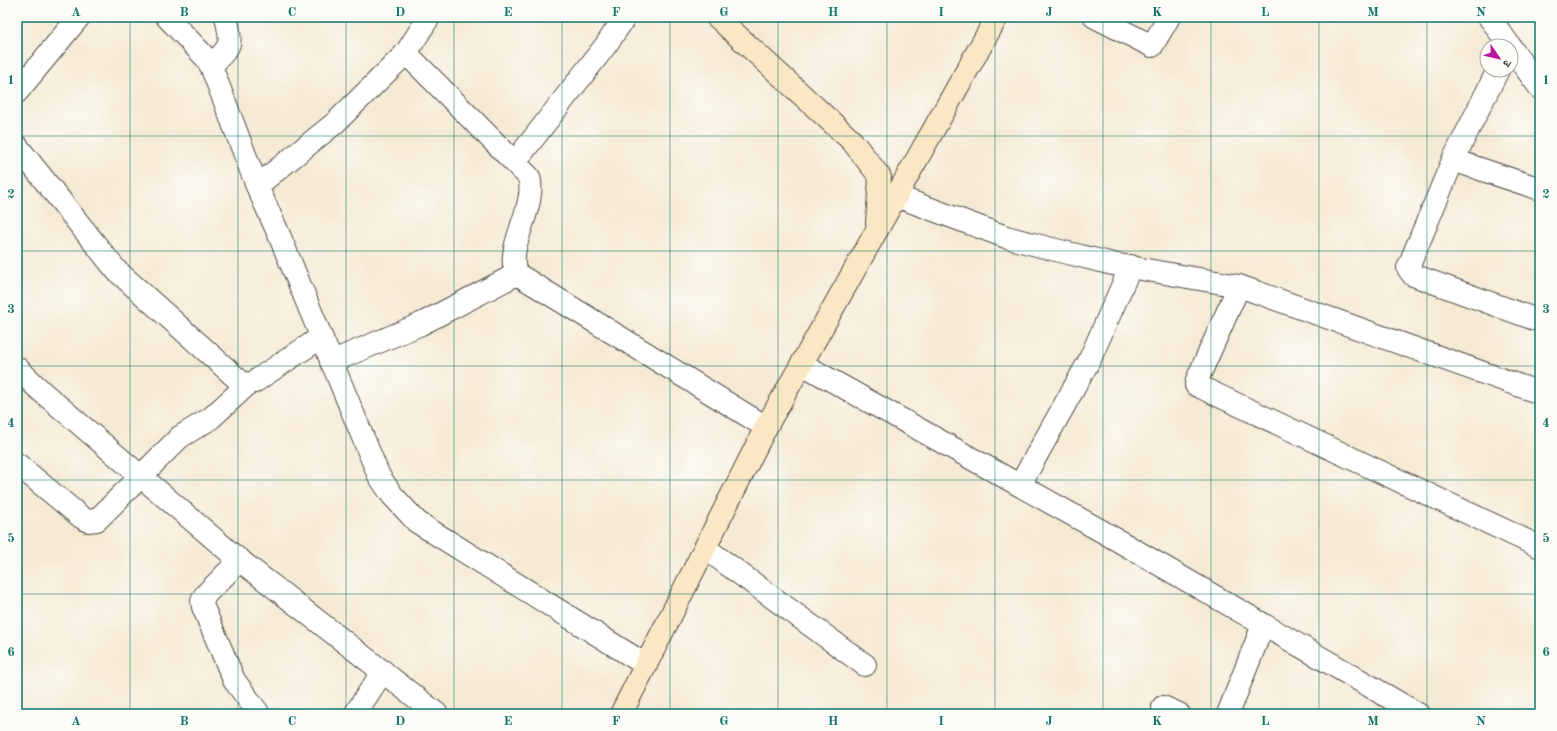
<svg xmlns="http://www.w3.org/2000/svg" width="1557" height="731" font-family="'Old Standard TT','Noto Serif Devanagari',serif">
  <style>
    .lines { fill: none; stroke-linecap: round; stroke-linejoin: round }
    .street-casing { stroke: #494844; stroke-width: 24 }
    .secondary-casing { stroke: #494844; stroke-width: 24 }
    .street { stroke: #fff; stroke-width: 22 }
    .secondary { stroke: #fbe7c3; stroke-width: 22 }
    .grid { fill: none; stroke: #0f766e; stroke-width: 1; stroke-opacity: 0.55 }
    .neatline { fill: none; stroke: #0f766e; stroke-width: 1.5 }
    .grid-label { font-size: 13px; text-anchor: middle; font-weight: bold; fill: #0f766e }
  </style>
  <rect width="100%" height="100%" fill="#fdfcf7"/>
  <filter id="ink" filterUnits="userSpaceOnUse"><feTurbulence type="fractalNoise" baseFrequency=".025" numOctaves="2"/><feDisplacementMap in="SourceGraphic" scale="8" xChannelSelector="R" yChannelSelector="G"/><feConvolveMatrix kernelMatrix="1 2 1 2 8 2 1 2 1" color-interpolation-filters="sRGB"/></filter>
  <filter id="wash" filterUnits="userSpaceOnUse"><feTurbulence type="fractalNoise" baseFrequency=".012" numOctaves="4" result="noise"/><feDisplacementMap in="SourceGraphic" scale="16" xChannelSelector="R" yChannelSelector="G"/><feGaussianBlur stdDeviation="0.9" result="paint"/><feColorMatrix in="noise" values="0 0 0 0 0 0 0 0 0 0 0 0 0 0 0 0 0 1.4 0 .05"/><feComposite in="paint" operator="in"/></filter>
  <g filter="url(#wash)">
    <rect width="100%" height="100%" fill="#f5ead4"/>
  </g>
  <g filter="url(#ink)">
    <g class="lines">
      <defs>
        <g id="street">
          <path d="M167,17L206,58L211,66L257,186L280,237L379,476L392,495L417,522L646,665"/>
          <path d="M1095,17L1152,46L1169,17"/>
          <path d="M1489,17L1510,46"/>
          <path d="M1511,48L1540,88"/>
          <path d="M406,53L529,177C538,206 503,250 517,274L766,427"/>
          <path d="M211,66C231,45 233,47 226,17"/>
          <path d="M1498,70L1453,160L1408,268L1413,275L1540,321"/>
          <path d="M17,92L79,17"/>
          <path d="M17,146L116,270L242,383L248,384L254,382L320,338"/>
          <path d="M1453,160L1540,189"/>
          <path d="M515,162L606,45L625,17"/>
          <path d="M257,186L335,123L406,53L429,17"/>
          <path d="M896,196L1006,237L1056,250L1113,264L1239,286L1540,393"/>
          <path d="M1239,286L1197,380L1196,385L1540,547"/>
          <path d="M331,362L421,324L517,274"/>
          <path d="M802,364L1105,533L1418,714"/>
          <path d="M17,368L41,391L233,555L437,714"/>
          <path d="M17,464L81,517L88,521L97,520L180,437L211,418L248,384"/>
          <path d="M1020,485L1089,361L1131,266"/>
          <path d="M705,548L865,665"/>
          <path d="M240,560L205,595L202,601L203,607L234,680L259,714"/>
          <path d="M1163,707L1179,714"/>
          <path d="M355,714L383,671"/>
          <path d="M1228,714L1263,625"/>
        </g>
        <g id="secondary">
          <path d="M717,17L852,141L880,177L877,223"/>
          <path d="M621,714L766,427L997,17"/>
        </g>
      </defs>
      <use href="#street" class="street-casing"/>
      <use href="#secondary" class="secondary-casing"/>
      <use href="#street" class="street"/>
      <use href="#secondary" class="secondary"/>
    </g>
  </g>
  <path class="grid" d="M130,17V714M238,17V714M346,17V714M454,17V714M562,17V714M670,17V714M778,17V714M887,17V714M995,17V714M1103,17V714M1211,17V714M1319,17V714M1427,17V714M17,136H1540M17,251H1540M17,366H1540M17,480H1540M17,594H1540"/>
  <rect width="1557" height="731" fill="none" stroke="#fdfcf7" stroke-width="44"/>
  <g transform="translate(1499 58) rotate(124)"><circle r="19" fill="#fdfcf7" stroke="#a9a8a5"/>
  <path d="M0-3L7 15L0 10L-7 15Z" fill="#b5179e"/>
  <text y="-6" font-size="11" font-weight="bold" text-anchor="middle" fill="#2b2b2b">उ</text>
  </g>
  <rect x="22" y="22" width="1513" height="687" class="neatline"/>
  <g class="grid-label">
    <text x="76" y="16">A</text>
    <text x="184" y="16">B</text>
    <text x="292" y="16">C</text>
    <text x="400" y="16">D</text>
    <text x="508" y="16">E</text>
    <text x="616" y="16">F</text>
    <text x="724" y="16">G</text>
    <text x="833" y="16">H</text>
    <text x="941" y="16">I</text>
    <text x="1049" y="16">J</text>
    <text x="1157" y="16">K</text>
    <text x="1265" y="16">L</text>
    <text x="1373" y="16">M</text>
    <text x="1481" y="16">N</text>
    <text x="11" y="84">1</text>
    <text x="1546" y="84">1</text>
    <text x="11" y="198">2</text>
    <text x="1546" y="198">2</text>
    <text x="11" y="313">3</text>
    <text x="1546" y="313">3</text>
    <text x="11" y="427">4</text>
    <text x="1546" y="427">4</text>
    <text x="11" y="542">5</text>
    <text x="1546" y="542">5</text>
    <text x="11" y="656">6</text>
    <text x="1546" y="656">6</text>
    <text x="76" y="725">A</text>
    <text x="184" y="725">B</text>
    <text x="292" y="725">C</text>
    <text x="400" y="725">D</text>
    <text x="508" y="725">E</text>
    <text x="616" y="725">F</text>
    <text x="724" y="725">G</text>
    <text x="833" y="725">H</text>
    <text x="941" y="725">I</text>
    <text x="1049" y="725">J</text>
    <text x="1157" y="725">K</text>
    <text x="1265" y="725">L</text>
    <text x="1373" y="725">M</text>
    <text x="1481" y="725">N</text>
  </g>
</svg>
